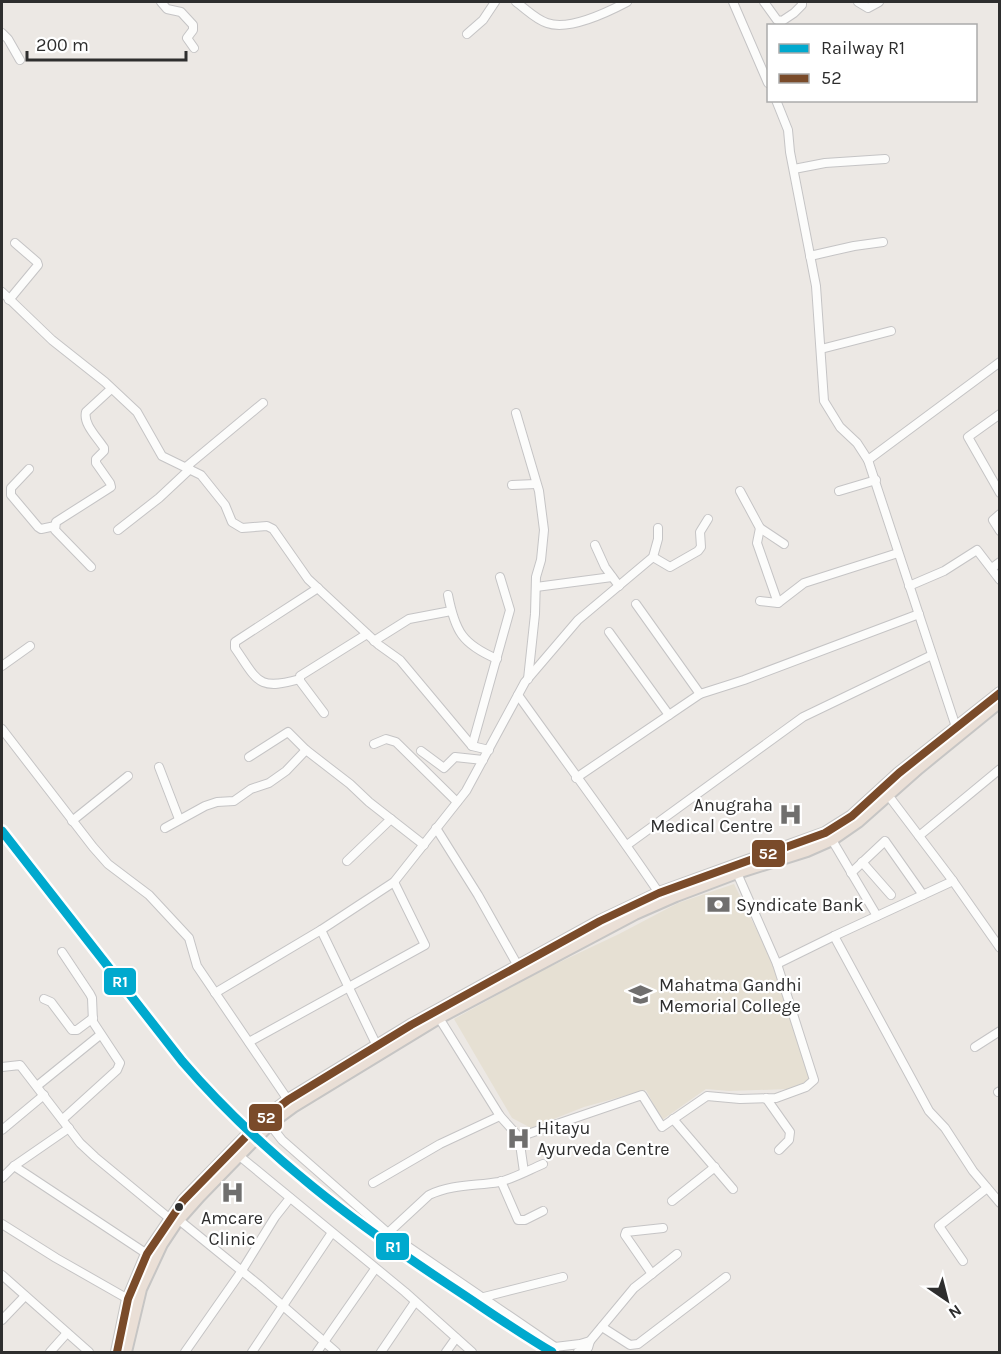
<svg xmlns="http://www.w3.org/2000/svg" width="1001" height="1354" font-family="Karla,sans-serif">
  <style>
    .education { fill: #e6e0d3 }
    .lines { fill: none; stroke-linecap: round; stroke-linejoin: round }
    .minor-casing { stroke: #c5c4c5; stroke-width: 10 }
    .highway-casing { stroke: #c6c5c4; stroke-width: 14 }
    .minor { stroke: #fcfcfb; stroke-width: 8 }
    .highway { stroke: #eadfd6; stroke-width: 10 }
    .bus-1-casing { stroke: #fff; stroke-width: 12 }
    .bus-1 { stroke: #7a4b2a; stroke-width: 8 }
    .rail-1-casing { stroke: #fff; stroke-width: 14 }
    .rail-1 { stroke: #00a9ce; stroke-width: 9 }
    .bus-dot { fill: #2e2e2e; stroke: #fff; stroke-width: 2 }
    .labels { text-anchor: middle; stroke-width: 4.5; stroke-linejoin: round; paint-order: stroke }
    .poi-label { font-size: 18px; fill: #2e2e2e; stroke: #fff; text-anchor: start }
    .line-badge { stroke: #fff; stroke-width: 2 }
    .badge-label { font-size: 16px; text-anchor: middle; font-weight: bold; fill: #fff }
  </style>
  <rect width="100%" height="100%" fill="#ece8e4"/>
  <path class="education" d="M734,884L776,969L811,1080L788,1089L729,1091L706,1089L662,1120L646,1090L584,1107L531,1128L512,1118L454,1019L541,971L619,934L678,903Z"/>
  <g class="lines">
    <defs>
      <g id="minor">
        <path d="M161,2L167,9L181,12L193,25V30L187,38L194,48"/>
        <path d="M516,2C526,9 535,19 547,23C569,31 608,12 627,2"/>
        <path d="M733,2L768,83"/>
        <path d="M764,2L777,20L782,21L794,13L802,5V2"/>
        <path d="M858,2L868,8L879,2"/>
        <path d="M2,33L8,39L20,60"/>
        <path d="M467,34L483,20L495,2"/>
        <path d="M776,100L788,130L790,152L816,286L824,401L840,427L857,443L868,460L956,727"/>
        <path d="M794,169L825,163L885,159"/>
        <path d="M810,256L854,246L883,242"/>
        <path d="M2,292L52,340L105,382L137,412L162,456L201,475L225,505L232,522L242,528L267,526L273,529L308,579L379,645L400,660L472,746L489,750"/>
        <path d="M9,300L38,265L37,262L15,243"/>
        <path d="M821,349L891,331"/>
        <path d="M516,413L539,491L544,530L541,560L536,577L535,614L528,679"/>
        <path d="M1000,414L968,437L1000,493"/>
        <path d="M868,460L1000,362"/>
        <path d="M186,467L263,403"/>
        <path d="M29,469L11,488V495L38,527L41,529L55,526"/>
        <path d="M512,485L536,484"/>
        <path d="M740,491L760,528L757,543L778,603"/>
        <path d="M839,491L876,480"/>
        <path d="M1000,514L993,520L1000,531"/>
        <path d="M760,528L784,544"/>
        <path d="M118,530L159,498L190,469"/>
        <path d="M595,545L605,567L619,586"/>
        <path d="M653,557L670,567L698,551L701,547L700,532L708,519"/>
        <path d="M91,567L55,530L56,522L111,487L110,483L96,463V459L104,451V448C97,437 83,424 86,412L111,389"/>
        <path d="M992,568L1000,562"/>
        <path d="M909,586L944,571L977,550L1000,580"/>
        <path d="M536,587L612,577"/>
        <path d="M448,595C455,631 462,644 497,659"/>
        <path d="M760,601L778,603L804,583L898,553"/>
        <path d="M636,604L700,694"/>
        <path d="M609,632L669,715"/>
        <path d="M374,641L409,619L451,611"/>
        <path d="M2,666L30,646"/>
        <path d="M300,679C257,691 258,681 235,648V642L318,588"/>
        <path d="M518,695C565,761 614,826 659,893"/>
        <path d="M324,713L300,681V676L367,634"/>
        <path d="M2,729L93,847L108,864L149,895L189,938L197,966L288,1100"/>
        <path d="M374,744L386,739L396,742L457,802"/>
        <path d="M472,746L510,610L500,577"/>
        <path d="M421,751L444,768L455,757L483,760"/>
        <path d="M249,757L288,732L306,750L350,784L369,802L424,845"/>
        <path d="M159,767L179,819"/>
        <path d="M576,778L700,694L744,680L919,614"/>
        <path d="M888,795L953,881L1000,948"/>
        <path d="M72,821L128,776"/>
        <path d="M165,828L205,806L217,802L234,801L251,789L269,783L286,771L306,750"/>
        <path d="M436,828L478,895L518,966"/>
        <path d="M919,836L1000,769"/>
        <path d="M832,840L877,916"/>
        <path d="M627,845L803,717L932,655"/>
        <path d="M347,861L391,819"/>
        <path d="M862,862L891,895"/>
        <path d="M851,873L885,841L923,895"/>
        <path d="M321,930L377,1046"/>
        <path d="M834,936L929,1111L945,1128L973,1171L1000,1203"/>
        <path d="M62,952L90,994L92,998L93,1022L120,1063L117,1070L63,1119"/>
        <path d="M777,964L834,936L953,881"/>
        <path d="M215,993L321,930L394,882L466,791L525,682L578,620L653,557L658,539V528"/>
        <path d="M44,999L51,1002L72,1030H77L93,1018"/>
        <path d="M439,1018L500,1116L519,1137L642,1095L662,1127L707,1096L740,1099L776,1098L806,1087L814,1080L777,964L737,873"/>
        <path d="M249,1042L425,945L394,882"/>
        <path d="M975,1047L1000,1031"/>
        <path d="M2,1067L20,1065L80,1143L95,1157L169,1218"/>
        <path d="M37,1086L100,1035"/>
        <path d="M998,1092L1000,1091"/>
        <path d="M766,1098L790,1132L789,1140L779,1150"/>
        <path d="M673,1119L733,1189"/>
        <path d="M268,1122L282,1140L388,1233L555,1347L580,1344L590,1341L634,1288L677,1254"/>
        <path d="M2,1130L44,1095"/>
        <path d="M519,1137L524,1172"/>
        <path d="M237,1154L405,1292L472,1352"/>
        <path d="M14,1166L147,1254"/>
        <path d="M2,1178L14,1166L69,1128"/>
        <path d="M501,1181L518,1220H525L543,1211"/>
        <path d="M373,1183L440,1144L500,1116"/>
        <path d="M672,1201L715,1167"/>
        <path d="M179,1220L259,1285L336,1352"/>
        <path d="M2,1224L56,1258L128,1299"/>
        <path d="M388,1233L429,1195C452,1184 475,1186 499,1182C513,1179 529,1170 543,1164"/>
        <path d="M963,1261L939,1226L987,1188"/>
        <path d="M652,1274L625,1235L626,1232L663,1228"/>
        <path d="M2,1275L89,1352"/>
        <path d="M480,1298L563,1277"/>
        <path d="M2,1320L25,1296"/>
        <path d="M602,1327L630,1345L638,1344L726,1277"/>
        <path d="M50,1352L67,1333"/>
        <path d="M185,1352L241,1272L275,1217L290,1198"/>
        <path d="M252,1352L331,1234"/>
        <path d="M317,1352L375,1269"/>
        <path d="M381,1352L415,1302"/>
        <path d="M446,1352L456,1338"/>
        <path d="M578,1352L588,1348L590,1341"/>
      </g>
      <g id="highway">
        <path d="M117,1352L128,1299L147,1254L183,1201L262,1120L288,1100L411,1025L600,921L659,893L825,833L852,816L899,773L1000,693"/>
        <path d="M126,1352L141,1289L162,1244L176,1223L200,1196L270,1124L293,1107L439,1018L635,914L676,896L737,873L807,851L832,840L858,822L919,768L1000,702"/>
      </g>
    </defs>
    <use href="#minor" class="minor-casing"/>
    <use href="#highway" class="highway-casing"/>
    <use href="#minor" class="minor"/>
    <use href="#highway" class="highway"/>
    <defs>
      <path id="bus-1" d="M117,1352L128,1299L147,1254L183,1201L262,1120L288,1100L411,1025L600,921L659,893L825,833L852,816L899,773L1000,693"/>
    </defs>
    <use href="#bus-1" class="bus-1-casing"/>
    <use href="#bus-1" class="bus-1"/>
    <defs>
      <path id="rail-1" d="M2,831L182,1061C263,1155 357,1225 461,1293C491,1313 521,1334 552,1352"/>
    </defs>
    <use href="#rail-1" class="rail-1-casing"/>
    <use href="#rail-1" class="rail-1"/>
  </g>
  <defs>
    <symbol id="hospital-bare" viewBox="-9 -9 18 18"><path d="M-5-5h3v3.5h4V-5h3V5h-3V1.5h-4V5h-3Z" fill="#706f6e" stroke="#fff" stroke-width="2.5" paint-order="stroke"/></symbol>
    <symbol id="bank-bare" viewBox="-9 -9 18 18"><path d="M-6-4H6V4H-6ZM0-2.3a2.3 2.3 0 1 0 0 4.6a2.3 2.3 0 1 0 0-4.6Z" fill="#706f6e" stroke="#fff" stroke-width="2.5" paint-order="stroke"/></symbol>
    <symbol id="university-bare" viewBox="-9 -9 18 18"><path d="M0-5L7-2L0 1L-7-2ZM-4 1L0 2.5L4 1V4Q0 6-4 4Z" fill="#706f6e" stroke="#fff" stroke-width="2.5" paint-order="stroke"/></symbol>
  </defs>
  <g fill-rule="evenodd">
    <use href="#hospital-bare" x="774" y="798" width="33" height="33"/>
    <use href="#bank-bare" x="702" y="888" width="33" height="33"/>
    <use href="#university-bare" x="624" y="978" width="33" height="33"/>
    <use href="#hospital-bare" x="502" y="1122" width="33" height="33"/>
    <use href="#hospital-bare" x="216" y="1176" width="33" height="33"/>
  </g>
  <circle class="bus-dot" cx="179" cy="1207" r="5"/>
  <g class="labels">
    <g class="poi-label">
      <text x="773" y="811" text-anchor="end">Anugraha<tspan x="773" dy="21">Medical Centre</tspan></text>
      <text x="736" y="911">Syndicate Bank</text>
      <text x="659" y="991">Mahatma Gandhi<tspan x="659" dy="21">Memorial College</tspan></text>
      <text x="537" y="1134">Hitayu<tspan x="537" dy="21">Ayurveda Centre</tspan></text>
      <text x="232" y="1224" text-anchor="middle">Amcare<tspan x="232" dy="21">Clinic</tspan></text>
    </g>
  </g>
  <g class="line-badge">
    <rect x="751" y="839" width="35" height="29" rx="6" fill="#7a4b2a"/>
    <rect x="103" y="967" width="34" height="29" rx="6" fill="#00a9ce"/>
    <rect x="248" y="1103" width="35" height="29" rx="6" fill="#7a4b2a"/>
    <rect x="375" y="1232" width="35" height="29" rx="6" fill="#00a9ce"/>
  </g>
  <g class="badge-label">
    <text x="768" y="859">52</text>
    <text x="120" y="987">R1</text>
    <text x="266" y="1123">52</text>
    <text x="393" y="1252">R1</text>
  </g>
  <rect width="1001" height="1354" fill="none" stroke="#2e2e2e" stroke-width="6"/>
  <rect x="767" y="24" width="210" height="78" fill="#ffffff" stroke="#ababab" stroke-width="1.5"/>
  <rect x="779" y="44" width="30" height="9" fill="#00a9ce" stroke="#ababab" stroke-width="1.5"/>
  <text x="821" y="54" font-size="18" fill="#2e2e2e">Railway R1</text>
  <rect x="779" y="74" width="30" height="9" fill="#7a4b2a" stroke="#ababab" stroke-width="1.5"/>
  <text x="821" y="84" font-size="18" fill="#2e2e2e">52</text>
  <g transform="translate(947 1300) rotate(145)" stroke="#ffffff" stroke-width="4.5" paint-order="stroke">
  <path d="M0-4.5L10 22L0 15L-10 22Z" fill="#2e2e2e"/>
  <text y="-9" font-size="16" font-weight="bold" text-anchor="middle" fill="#2e2e2e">N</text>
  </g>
  <path d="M27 51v9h159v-9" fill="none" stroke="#2e2e2e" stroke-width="3"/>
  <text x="36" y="51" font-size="18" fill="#2e2e2e" stroke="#ffffff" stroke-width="4.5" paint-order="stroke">200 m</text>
</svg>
